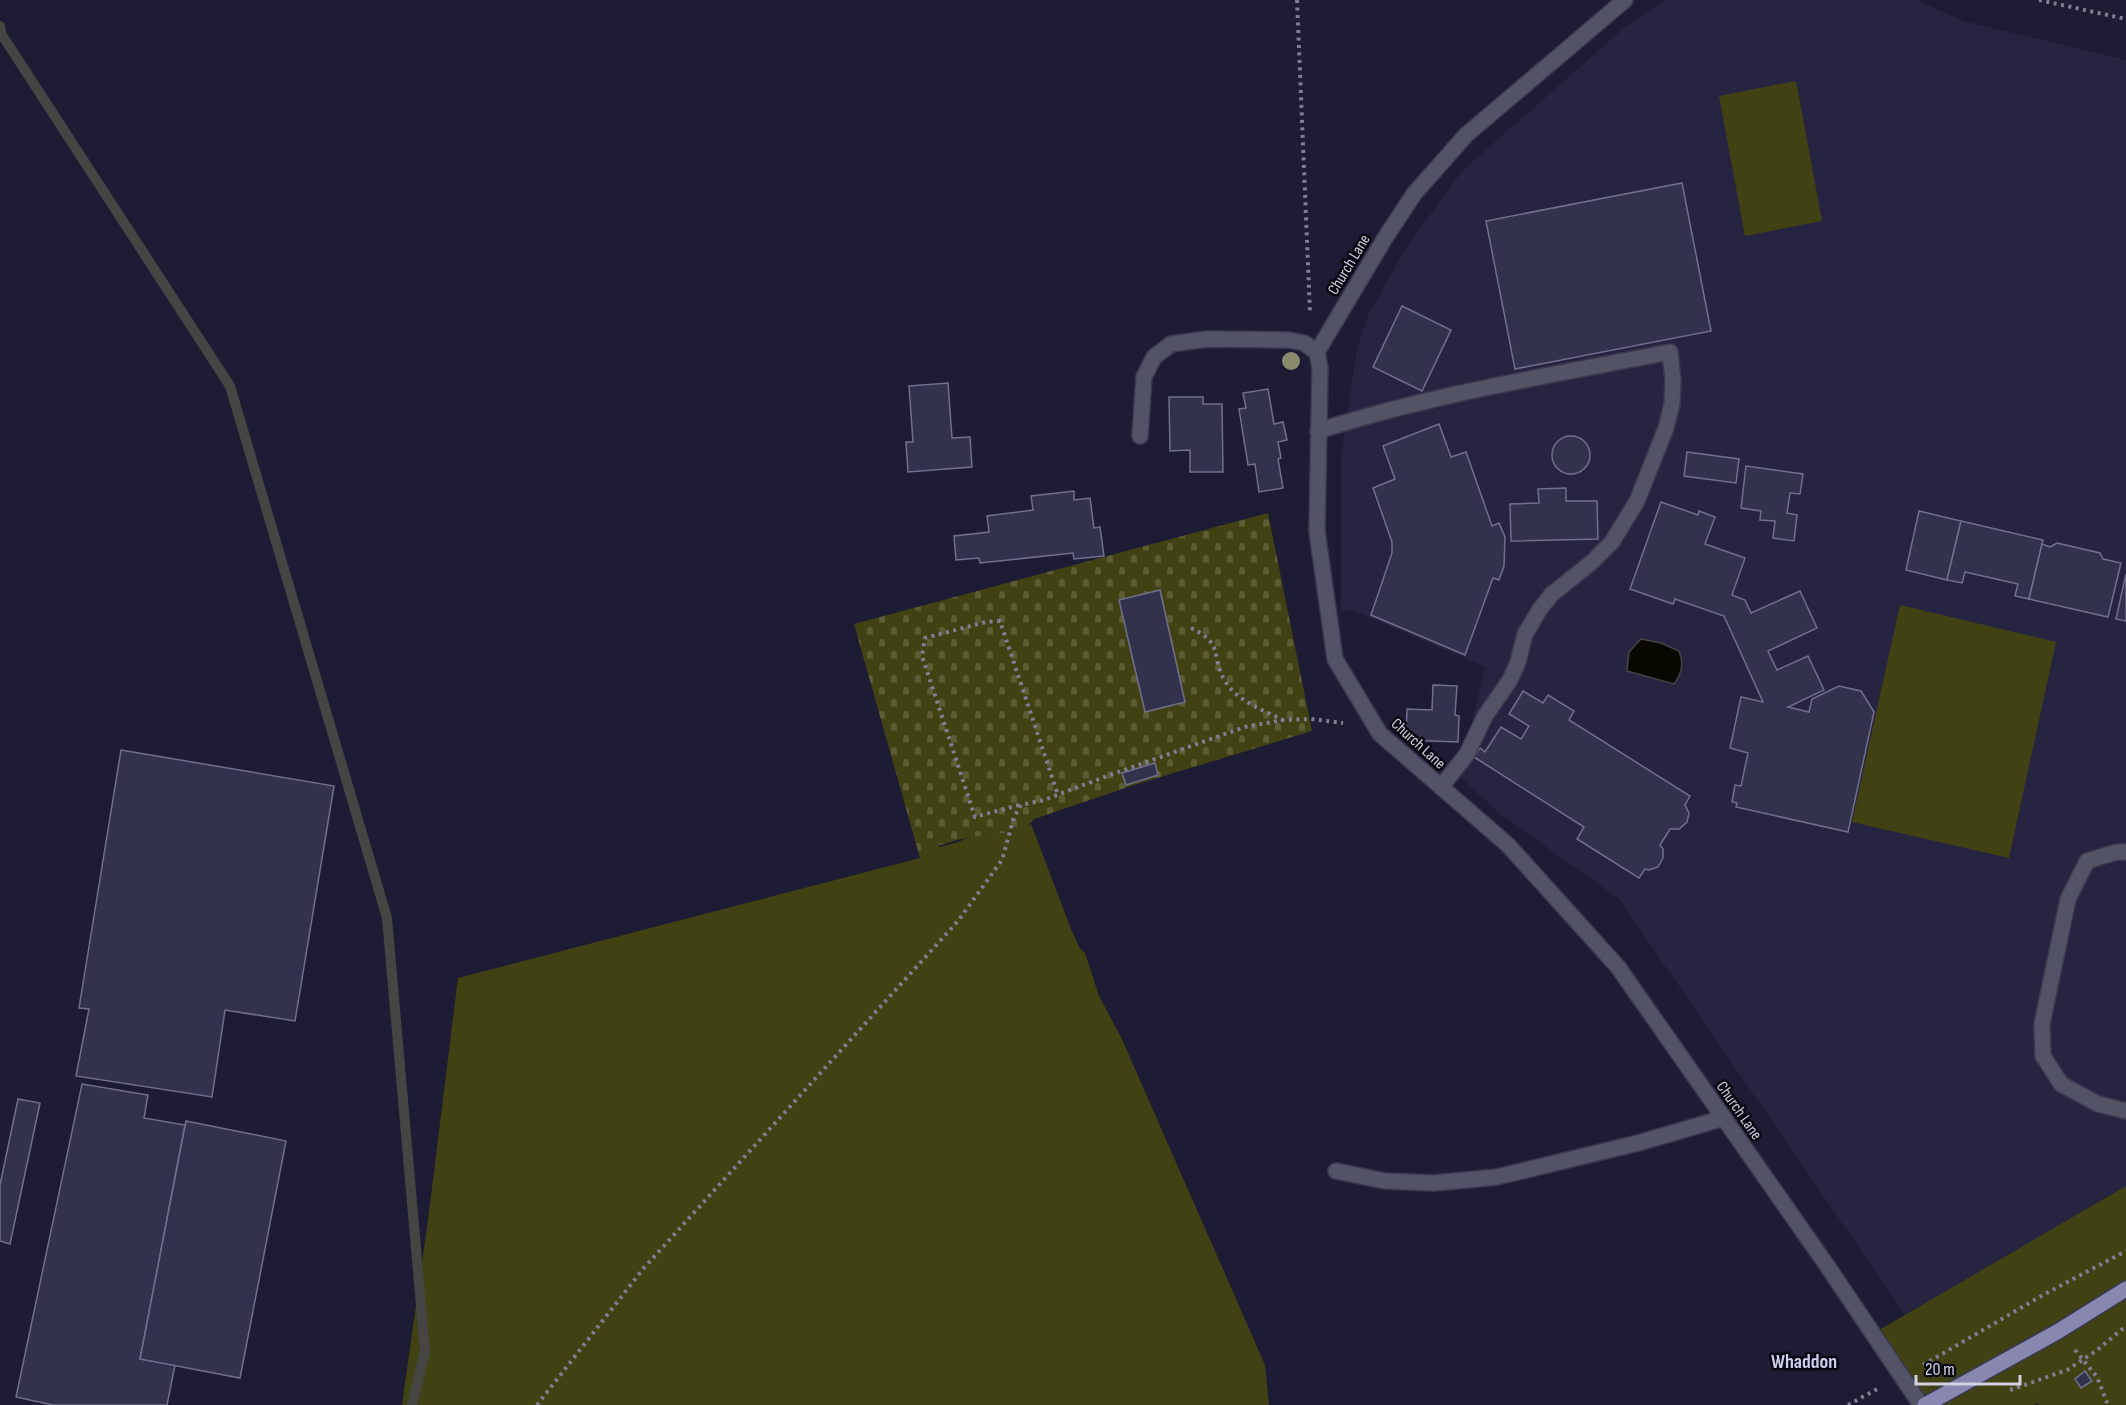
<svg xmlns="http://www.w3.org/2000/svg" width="2126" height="1405" font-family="'Sofia Sans Condensed',sans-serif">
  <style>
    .built { fill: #262441 }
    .green { fill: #414213 }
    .cemetery { fill: url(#cemetery-stones) }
    .water { fill: #080800; stroke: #454544; stroke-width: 1.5 }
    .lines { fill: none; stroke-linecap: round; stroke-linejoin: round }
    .stream { stroke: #454544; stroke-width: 10 }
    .building { fill: #33324c; stroke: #70708d; stroke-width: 1.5 }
    .minor-casing { stroke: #3a3950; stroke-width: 18 }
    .major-casing { stroke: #3a3950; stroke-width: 18 }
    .path { stroke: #7f7e92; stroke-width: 4; stroke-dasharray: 3 4.5; stroke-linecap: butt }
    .minor { stroke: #535367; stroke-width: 15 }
    .major { stroke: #8787af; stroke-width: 15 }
    .tree { fill: #898c6c }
    .labels { text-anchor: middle; stroke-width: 5; stroke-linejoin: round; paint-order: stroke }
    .street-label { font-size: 16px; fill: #d2d2e3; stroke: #080812 }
    .quarter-label { font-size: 20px; font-weight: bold; fill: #cecfef; stroke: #080812 }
  </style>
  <defs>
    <pattern id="cemetery-stones" width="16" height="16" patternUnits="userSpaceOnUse" patternTransform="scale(1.5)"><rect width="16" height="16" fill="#414213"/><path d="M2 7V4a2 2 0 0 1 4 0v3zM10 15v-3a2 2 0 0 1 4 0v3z" fill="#5c5c35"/></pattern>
  </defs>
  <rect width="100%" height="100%" fill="#1d1c34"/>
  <path class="built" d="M1664,0H1916L1963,21L2126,60V1186L1906,1316L1619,899L1499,813L1446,764L1462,750L1468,739L1485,667L1354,611H1341V457L1357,348L1368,315L1406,248L1462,171L1624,28Z"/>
  <g class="green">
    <path d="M1796,81L1822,221L1745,236L1719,96Z"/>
    <path d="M1900,605L2056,642L2009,858L1852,822Z"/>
    <path d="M1031,824L1071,929L1079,947L1085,953L1099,996L1121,1037L1265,1365L1269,1405H402L428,1220L458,978L920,858L924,850L936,845L940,847L958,842L977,834L1010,832Z"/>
    <path d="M2126,1186V1405H2039L2037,1403L2033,1405H1921L1874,1333Z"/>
  </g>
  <path class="cemetery" d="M1268,513L1312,731L1131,786L1034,819C1024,835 984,834 966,838C952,841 938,846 924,850L920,858L854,624Z"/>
  <path class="water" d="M1641,639L1661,643L1679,651C1684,664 1682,673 1674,684L1627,671L1629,652Z"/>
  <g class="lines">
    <path class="stream" d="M0,26L2,35L230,386L387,918L425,1351L412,1405"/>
  </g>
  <g class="building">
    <path d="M1682,183L1711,331L1515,369L1486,221Z"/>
    <path d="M1402,306L1451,330L1422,391L1373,367Z"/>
    <path d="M948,383L952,438L970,437L972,467L908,472L906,442H913L909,386Z"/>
    <path d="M1268,389L1274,424L1283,422L1287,440L1278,442L1281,458L1278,459L1283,488L1259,492L1255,464L1248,465L1239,409L1246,408L1243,393Z"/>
    <path d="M1169,397H1203V404H1222L1223,472H1190V450L1170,451Z"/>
    <path d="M1439,424L1451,457L1466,452L1492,526L1499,523L1505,537L1504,566L1499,580L1493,578L1465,655L1371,615L1392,553V542L1373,488L1395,479L1383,446Z"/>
    <circle cx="1571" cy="455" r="19"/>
    <path d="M1687,452L1739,459L1736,483L1684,476Z"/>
    <path d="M1746,466L1803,474L1800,494L1790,493L1787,513L1797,515L1794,541L1773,538L1775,521L1760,520L1761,511L1741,508Z"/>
    <path d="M1566,488V501H1597L1598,539L1511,541L1510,504L1539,503L1538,489Z"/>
    <path d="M1074,491V500L1090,498L1094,528L1100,527L1104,556L1074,559L1073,553L980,563L979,558L956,560L954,536L989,532L987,516L1033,510L1031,496Z"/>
    <path d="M1661,502L1698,515L1699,511L1715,517L1705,544L1745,558L1732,595L1745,600L1751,613L1800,591L1817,628L1768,651L1777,670L1808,656L1824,690L1788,707L1809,712L1812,699L1839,686L1861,691L1874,712L1848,832L1736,807L1737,803L1732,802L1735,785L1741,786L1748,753L1730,748L1741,697L1763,702L1724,616L1675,599L1673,604L1630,589Z"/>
    <path d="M1919,511L1961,521L1947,580L1906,570Z"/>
    <path d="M1961,521L2043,540L2029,599L2015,596L2018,584L1965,572L1962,583L1947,580Z"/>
    <path d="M2057,543L2100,553L2103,559L2121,563L2108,617L2029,599L2042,544L2050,547Z"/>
    <path d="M2126,574V621L2116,619Z"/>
    <path d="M1160,590L1185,702L1145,712L1119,600Z"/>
    <path d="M1433,685L1457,686L1455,715L1459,716L1458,742L1406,740L1407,709L1432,710Z"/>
    <path d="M1523,691L1543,703L1548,695L1574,711L1569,720L1690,796L1685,805L1689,813L1687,822L1679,829H1670L1660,845L1663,849V858L1658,867L1649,870L1645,869L1639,878L1577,839L1584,827L1474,757L1480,748L1485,752L1501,727L1521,739L1529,726L1509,714Z"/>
    <path d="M121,750L334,786L295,1021L225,1010L212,1097L76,1076L89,1009L79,1008Z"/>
    <path d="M1155,763L1158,775L1126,785L1122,773Z"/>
    <path d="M82,1084L148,1095L144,1118L185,1125L140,1359L175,1365L167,1405H53L16,1397Z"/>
    <path d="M18,1099L40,1103L10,1244L0,1241V1185Z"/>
    <path d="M186,1121L286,1141L240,1378L140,1359Z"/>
    <path d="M2085,1371L2092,1381L2081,1388L2075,1379Z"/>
  </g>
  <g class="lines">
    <defs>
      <g id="minor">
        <path d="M1625,0L1466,135L1414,194L1385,238L1317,352L1320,368L1317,531L1335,659L1380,734L1508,845L1618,967L1828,1267L1921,1405"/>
        <path d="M1318,431C1433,394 1552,375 1670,352L1673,381L1672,404L1666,428L1637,501L1612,542L1592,562L1552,594L1540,609L1525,634L1518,662L1510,680L1485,716L1467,754L1441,787"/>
        <path d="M1140,436L1144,377L1154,357L1171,344L1207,339L1288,340L1304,343L1317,352"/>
        <path d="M2126,852H2117L2087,861L2068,899L2042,1024L2043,1056L2061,1084L2098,1104L2126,1111"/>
        <path d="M1336,1171L1385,1181L1434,1183L1497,1177L1638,1143L1724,1118"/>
      </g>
      <path id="major" d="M1925,1405L2057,1332L2126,1289"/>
    </defs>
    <use href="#minor" class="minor-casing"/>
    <use href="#major" class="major-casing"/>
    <g class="path">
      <path d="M1297,0L1310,313"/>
      <path d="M2039,0L2126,19"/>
      <path d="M1191,628C1225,644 1210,656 1225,681C1237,701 1263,710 1283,720"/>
      <path d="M1019,805L975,817L922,656L925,638L986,622L1000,621L1058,795"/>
      <path d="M2075,1350L2097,1377L2108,1405"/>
      <path d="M1923,1365L2043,1295L2126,1251"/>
      <path d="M2010,1390L2067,1370L2096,1351L2126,1326"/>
      <path d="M537,1405L643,1269L958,921L1002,860L1014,817L1021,805L1044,800L1107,776L1245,727L1283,720L1311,719L1343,723"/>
      <path d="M1848,1405L1879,1388"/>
    </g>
    <use href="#minor" class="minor"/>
    <use href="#major" class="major"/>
  </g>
  <circle class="tree" cx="1291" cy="361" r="9"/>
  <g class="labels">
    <g class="street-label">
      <text transform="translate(1348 264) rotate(-59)" y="6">Church Lane</text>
      <text transform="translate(1419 743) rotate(42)" y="6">Church Lane</text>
      <text transform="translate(1740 1110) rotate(55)" y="6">Church Lane</text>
    </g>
    <g class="quarter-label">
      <text x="1804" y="1368">Whaddon</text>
    </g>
  </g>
  <path d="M1916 1375v9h104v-9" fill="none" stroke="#d2d2e3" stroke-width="3"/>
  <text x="1925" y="1375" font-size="18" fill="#d2d2e3" stroke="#080812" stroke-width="4.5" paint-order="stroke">20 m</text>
</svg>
